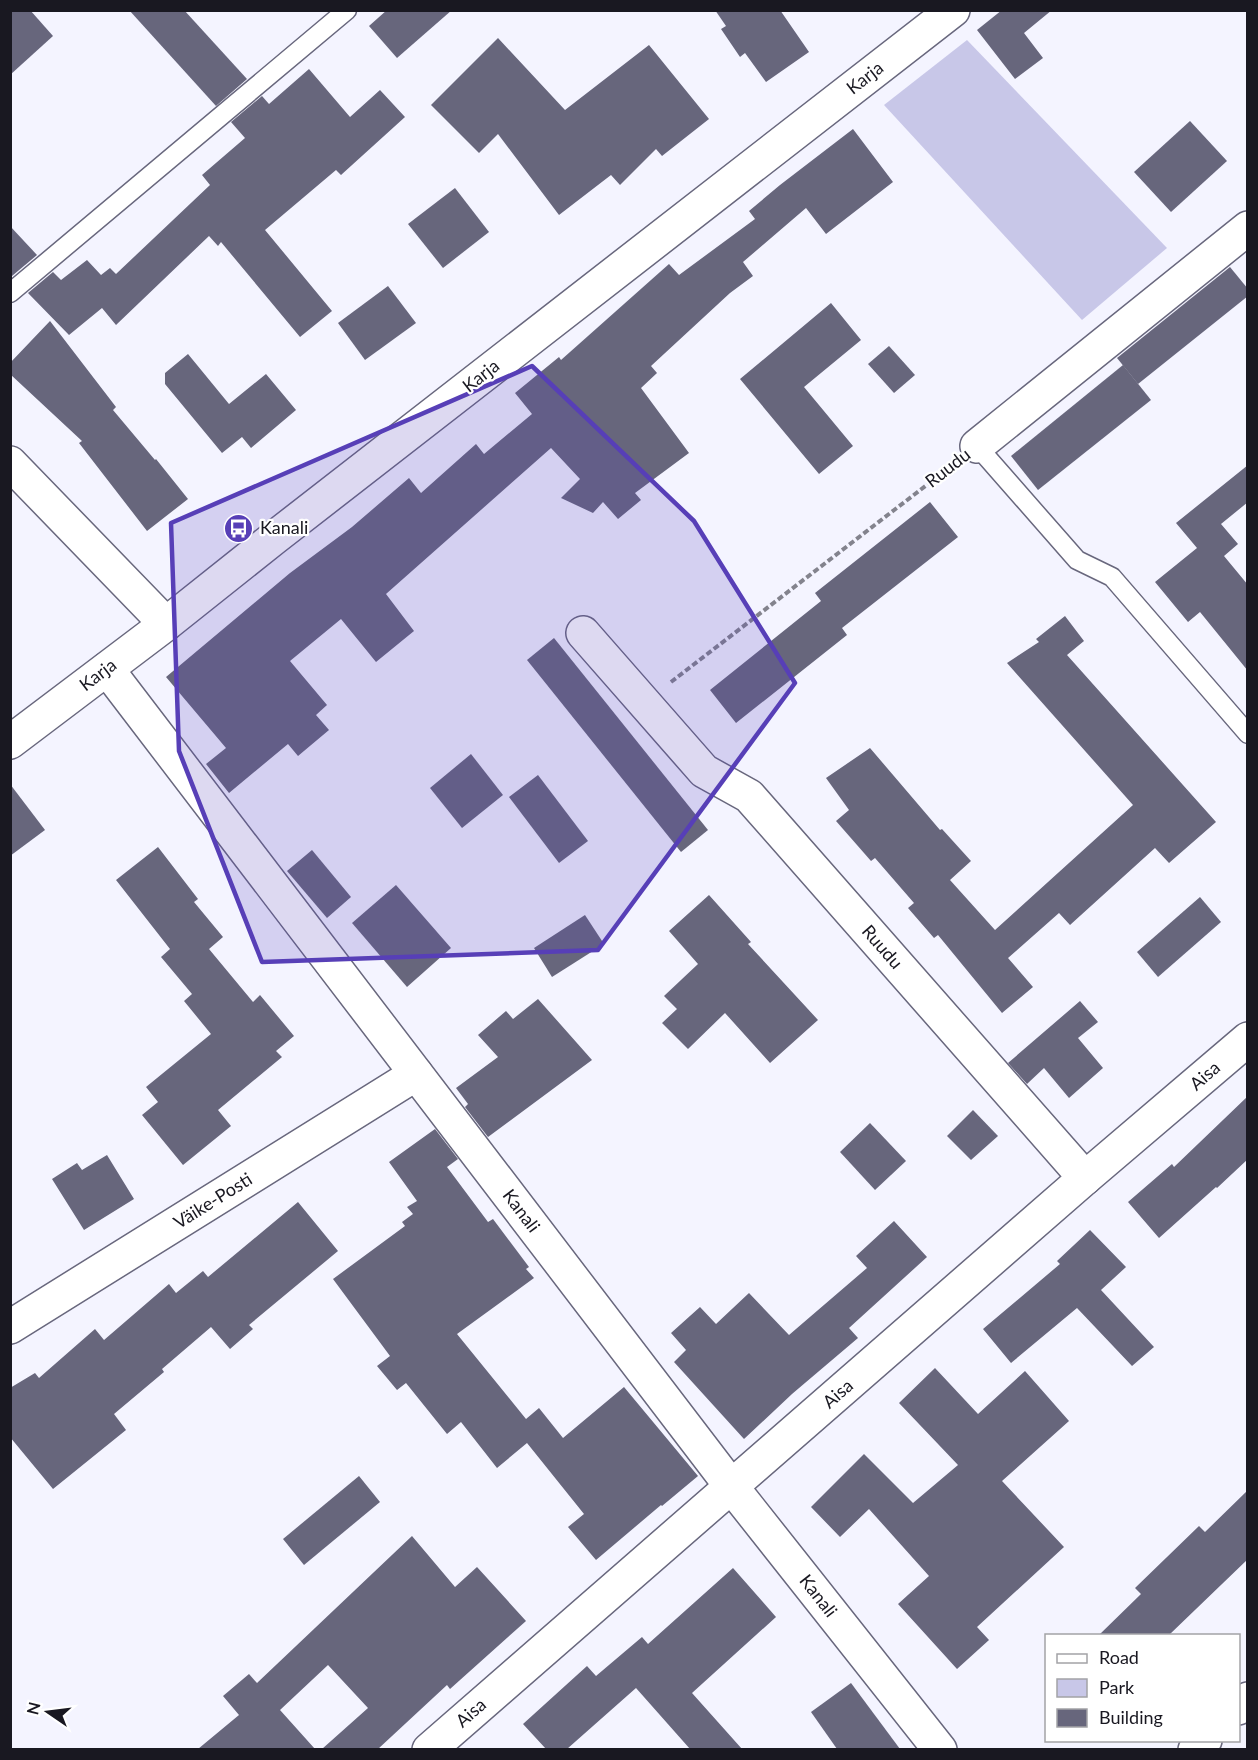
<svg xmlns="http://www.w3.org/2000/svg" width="1258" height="1760" font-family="Lato,sans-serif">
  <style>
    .green { fill: #c8c7e8 }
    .building { fill: #67667c }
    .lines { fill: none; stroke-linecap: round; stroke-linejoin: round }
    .service-casing { stroke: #68677d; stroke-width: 21 }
    .minor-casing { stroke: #68677d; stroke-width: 36 }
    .tertiary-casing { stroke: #68677d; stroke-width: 36 }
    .path { stroke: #83838d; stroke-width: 4; stroke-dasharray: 6 3; stroke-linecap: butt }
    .service { stroke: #fff; stroke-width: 18 }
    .minor { stroke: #fff; stroke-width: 33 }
    .tertiary { stroke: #fff; stroke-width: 33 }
    .marked { fill: #573fb7; fill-opacity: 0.2; stroke: #573fb7; stroke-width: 4.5; stroke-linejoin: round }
    .labels { text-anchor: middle; stroke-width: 4.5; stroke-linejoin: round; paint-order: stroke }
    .street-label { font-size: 18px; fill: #191821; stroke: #fff }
    .poi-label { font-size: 18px; fill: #191821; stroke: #fff; text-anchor: start }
  </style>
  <rect width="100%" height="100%" fill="#f4f4ff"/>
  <path class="green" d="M967,40L1167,248L1082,320L884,105Z"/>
  <g class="building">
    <path d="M10,10H30L53,36L10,75Z"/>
    <path d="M129,10H184L247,79L216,106Z"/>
    <path d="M387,10H452L397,58L369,26Z"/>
    <path d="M715,10H780L809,52L766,82L745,53L740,57L721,29L726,26Z"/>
    <path d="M1002,10H1052L1024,33L1043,58L1015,79L977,30Z"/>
    <path d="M498,38L565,110L649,45L709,119L662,156L656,149L620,185L611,175L559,215L498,134L479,153L431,105Z"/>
    <path d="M309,69L350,117L380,90L405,117L341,175L336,170L265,230L332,311L300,337L221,242L218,246L209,236L116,325L102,308L69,335L28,293L53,272L61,280L87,260L101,275L110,268L116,274L210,185L202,175L245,138L231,122L262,96L269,104Z"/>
    <path d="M1190,121L1227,161L1171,212L1134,172Z"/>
    <path d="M853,129L893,182L826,234L806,208L743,262L753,276L730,293L651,366L657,373L641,388L689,453L635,493L641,500L618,519L603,502L593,513L561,498L580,479L551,448L386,594L414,631L376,662L341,619L290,661L327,705L316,715L329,730L298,756L288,744L229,793L206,764L226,748L166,677L290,573L352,527L409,478L421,493L476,444L484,454L532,414L515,393L559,357L561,360L669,264L679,275L755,219L749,211L780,185Z"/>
    <path d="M455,188L489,232L443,268L408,224Z"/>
    <path d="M10,226L37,255L12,276L10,275Z"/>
    <path d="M1230,267L1248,289V296L1138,384L1117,358Z"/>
    <path d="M388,286L416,323L365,360L338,323Z"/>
    <path d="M831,303L861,340L804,387L853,446L819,474L740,379Z"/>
    <path d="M50,321L116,407L113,410L155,460L156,459L188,499L147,531L79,443L82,441L10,374V363Z"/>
    <path d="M889,346L915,375L894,393L868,364Z"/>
    <path d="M188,354L229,404L266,374L296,410L251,448L242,437L222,453L165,384V373Z"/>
    <path d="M1123,365L1151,400L1038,490L1011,456Z"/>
    <path d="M1248,465V502L1221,524L1238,544L1224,556L1248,585V671L1200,612L1188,622L1155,582L1197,548L1176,523Z"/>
    <path d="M930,502L958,537L842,628L847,635L736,723L710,690L821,601L815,593Z"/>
    <path d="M1065,616L1084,641L1067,655L1216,822L1169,863L1155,848L1070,925L1059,913L1008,958L1033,987L1002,1013L938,935L934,938L908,908L914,903L875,858L871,861L836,821L849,810L826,778L870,748L940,830L942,829L971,861L950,880L995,930L1133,805L1007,663L1039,642L1036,639Z"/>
    <path d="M554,638L708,830L681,852L527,660Z"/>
    <path d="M471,754L503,795L462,828L430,788Z"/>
    <path d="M538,775L588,841L559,863L509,797Z"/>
    <path d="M10,784L45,830L10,856Z"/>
    <path d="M158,847L198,899L194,902L223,937L209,949L253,1002L260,995L294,1036L276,1051L282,1057L218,1110L231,1126L183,1165L142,1115L158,1102L146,1087L211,1034L184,1001L192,994L161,957L170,949L116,880Z"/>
    <path d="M312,850L351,897L327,918L287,871Z"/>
    <path d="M396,885L451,948L407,987L352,923Z"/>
    <path d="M709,895L751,942L748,944L818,1020L770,1063L725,1013L688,1049L662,1023L677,1009L664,996L698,964L669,931Z"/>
    <path d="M1200,897L1221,922L1158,977L1137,952Z"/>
    <path d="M585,915L604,944L552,977L534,948Z"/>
    <path d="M538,999L592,1060L488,1137L465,1107L468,1104L456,1088L498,1057L478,1035L506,1011L513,1019Z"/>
    <path d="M1080,1001L1098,1022L1078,1038L1103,1068L1069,1098L1044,1068L1027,1084L1008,1063Z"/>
    <path d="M1248,1096V1159L1217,1188L1216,1187L1159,1238L1128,1202L1172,1164L1174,1167Z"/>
    <path d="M973,1110L998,1136L971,1160L947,1136Z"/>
    <path d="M870,1123L906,1161L875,1190L840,1152Z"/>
    <path d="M435,1129L458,1159L447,1167L488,1222L493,1219L529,1267L526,1269L534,1278L457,1334L526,1419L539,1408L563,1438L624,1387L698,1476L662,1506L661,1505L596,1560L568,1527L584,1514L527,1443L497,1468L461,1422L447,1434L406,1383L397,1390L377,1366L390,1356L333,1279L405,1226L402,1222L413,1214L407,1207L417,1201L389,1162Z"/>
    <path d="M107,1155L134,1199L84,1230L52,1179L77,1163L82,1170Z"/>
    <path d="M298,1202L338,1251L249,1325L253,1329L230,1349L211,1327L162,1369L164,1372L114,1414L126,1430L53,1489L10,1437V1388L35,1373L39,1378L95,1329L104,1340L169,1284L176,1293L203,1271L208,1277Z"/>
    <path d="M894,1221L927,1257L849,1328L858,1338L792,1394L744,1439L674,1362L686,1350L671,1333L700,1307L716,1324L749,1293L789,1335L867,1268L856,1256Z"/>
    <path d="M1090,1230L1126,1267L1101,1290L1154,1347L1132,1366L1077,1308L1011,1363L983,1329L1060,1264L1057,1261Z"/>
    <path d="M935,1368L978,1414L1025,1371L1069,1421L1002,1481L1064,1547L977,1627L989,1640L957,1669L898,1604L929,1576L869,1509L840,1537L811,1507L864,1454L913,1503L958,1465L899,1403Z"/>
    <path d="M359,1476L380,1502L304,1565L283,1539Z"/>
    <path d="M1248,1490V1559L1169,1635H1099L1141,1594L1135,1588L1199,1526L1205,1532Z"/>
    <path d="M412,1536L455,1587L477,1567L526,1621L450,1689L447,1685L378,1749H322L368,1708L328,1665L280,1710L315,1749H198L239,1715L223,1696L249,1674L257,1683Z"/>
    <path d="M733,1568L776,1617L692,1693L742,1749H690L636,1688L567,1749H546L523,1724L587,1666L596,1676L642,1637L648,1644Z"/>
    <path d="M851,1683L900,1749H837L811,1712Z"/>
  </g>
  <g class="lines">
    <defs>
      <g id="service">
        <path d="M10,293L347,10"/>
        <path d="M977,446L1077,560L1112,577L1248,734"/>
      </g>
      <g id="minor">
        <path d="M977,446L1248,228"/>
        <path d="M10,463L166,624"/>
        <path d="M583,633L704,771L749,796L1085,1178"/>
        <path d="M107,669L731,1486L940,1750"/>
        <path d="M10,1327L416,1074"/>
        <path d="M1238,1708L1248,1699"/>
        <path d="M429,1750L1085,1178L1248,1039"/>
        <path d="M1195,1750L1205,1740"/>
      </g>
      <path id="tertiary" d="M10,742L166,624L274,538L953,10"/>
    </defs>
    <use href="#service" class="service-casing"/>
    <use href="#minor" class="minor-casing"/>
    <use href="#tertiary" class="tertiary-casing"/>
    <path class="path" d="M671,682L950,467"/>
    <use href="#service" class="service"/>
    <use href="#minor" class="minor"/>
    <use href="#tertiary" class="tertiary"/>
  </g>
  <path class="marked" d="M532,366L694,521L795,683L598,950L262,962L179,751L171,523Z"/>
  <defs>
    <symbol id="bus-disc" viewBox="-11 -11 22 22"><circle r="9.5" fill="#573fb7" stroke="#fff"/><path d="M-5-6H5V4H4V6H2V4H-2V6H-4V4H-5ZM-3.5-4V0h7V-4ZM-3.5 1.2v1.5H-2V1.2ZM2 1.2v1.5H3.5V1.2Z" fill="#fff"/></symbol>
  </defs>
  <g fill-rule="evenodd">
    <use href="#bus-disc" x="222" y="512" width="33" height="33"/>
  </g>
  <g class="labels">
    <g class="street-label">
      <text transform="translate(865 78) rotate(-38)" y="6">Karja</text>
      <text transform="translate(481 376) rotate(-38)" y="6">Karja</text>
      <text transform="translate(948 468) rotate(-38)" y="6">Ruudu</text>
      <text transform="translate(98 675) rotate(-37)" y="6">Karja</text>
      <text transform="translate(882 947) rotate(49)" y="6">Ruudu</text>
      <text transform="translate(1205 1076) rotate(-41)" y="6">Aisa</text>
      <text transform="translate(213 1201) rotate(-32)" y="6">Väike-Posti</text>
      <text transform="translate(521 1211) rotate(53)" y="6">Kanali</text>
      <text transform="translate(838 1394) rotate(-41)" y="6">Aisa</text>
      <text transform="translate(818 1596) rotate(52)" y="6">Kanali</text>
      <text transform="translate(471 1713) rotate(-41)" y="6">Aisa</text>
    </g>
    <g class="poi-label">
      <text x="260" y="534">Kanali</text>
    </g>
  </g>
  <rect width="1258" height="1760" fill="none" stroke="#191821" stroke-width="24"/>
  <rect x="1045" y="1634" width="195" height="108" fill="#ffffff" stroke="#a3a3a6" stroke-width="1.5"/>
  <rect x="1057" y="1654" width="30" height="9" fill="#ffffff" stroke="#a3a3a6" stroke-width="1.5"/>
  <text x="1099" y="1664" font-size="18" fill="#191821">Road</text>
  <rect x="1057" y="1679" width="30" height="18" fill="#c8c7e8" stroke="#a3a3a6" stroke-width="1.5"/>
  <text x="1099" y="1694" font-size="18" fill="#191821">Park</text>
  <rect x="1057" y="1709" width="30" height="18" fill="#67667c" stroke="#a3a3a6" stroke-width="1.5"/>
  <text x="1099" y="1724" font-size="18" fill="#191821">Building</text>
  <g transform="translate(48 1712) rotate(284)" stroke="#ffffff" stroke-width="4.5" paint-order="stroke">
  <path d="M0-4.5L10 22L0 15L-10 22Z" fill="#191821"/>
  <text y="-9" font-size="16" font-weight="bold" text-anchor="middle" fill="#191821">N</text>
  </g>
</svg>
